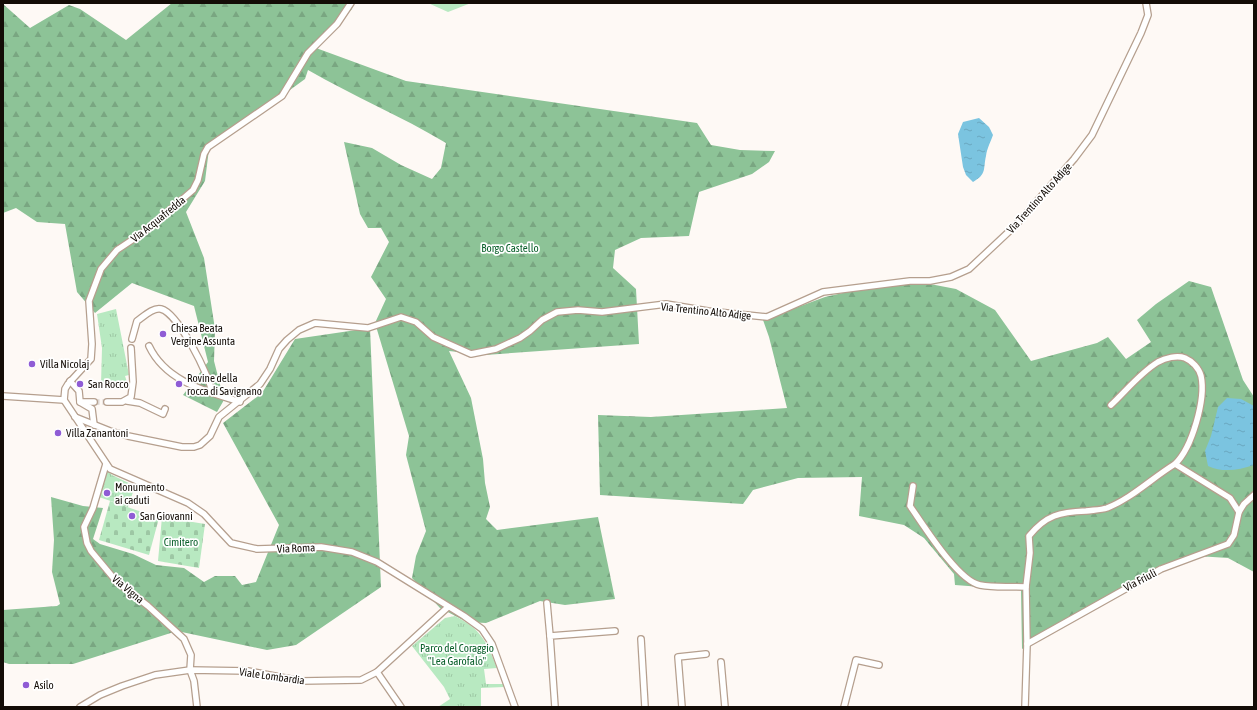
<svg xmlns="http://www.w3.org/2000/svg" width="1257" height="710" font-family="'Asap Condensed',sans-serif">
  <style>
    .green { fill: #b8e9c1 }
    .forest { fill: url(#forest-firs) }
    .cemetery { fill: url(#cemetery-stones) }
    .park { fill: url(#park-tufts) }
    .water { fill: url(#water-ripples) }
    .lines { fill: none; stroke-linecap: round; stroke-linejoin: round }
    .minor-tunnel { stroke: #dbd5d1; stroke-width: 5.5; stroke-dasharray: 5.5 3; stroke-linecap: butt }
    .minor-casing { stroke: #b59f8e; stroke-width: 8 }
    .minor { stroke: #fff; stroke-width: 5.5 }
    .poi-dot { fill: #8f5cd5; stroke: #fff; stroke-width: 1.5 }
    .labels { text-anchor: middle; stroke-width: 3.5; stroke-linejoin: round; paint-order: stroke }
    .street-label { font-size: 11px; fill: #130c06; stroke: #fff }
    .park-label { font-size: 11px; fill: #0a602b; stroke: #fff }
    .poi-label { font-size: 11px; fill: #130c06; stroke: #fff; text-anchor: start }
  </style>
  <defs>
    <pattern id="forest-firs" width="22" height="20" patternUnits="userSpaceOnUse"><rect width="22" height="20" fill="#8dc397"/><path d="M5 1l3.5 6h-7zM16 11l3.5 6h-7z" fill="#79a681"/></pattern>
    <pattern id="cemetery-stones" width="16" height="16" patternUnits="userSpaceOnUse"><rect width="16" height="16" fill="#b8e9c1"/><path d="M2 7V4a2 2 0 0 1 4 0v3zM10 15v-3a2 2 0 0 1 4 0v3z" fill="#9dc7a4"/></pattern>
    <pattern id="park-tufts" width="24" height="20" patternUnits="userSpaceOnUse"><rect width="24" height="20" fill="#b8e9c1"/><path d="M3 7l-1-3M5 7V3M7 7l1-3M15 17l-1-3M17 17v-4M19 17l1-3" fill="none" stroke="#9dc7a4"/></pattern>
    <pattern id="water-ripples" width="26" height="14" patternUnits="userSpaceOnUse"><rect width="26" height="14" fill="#7bc4e0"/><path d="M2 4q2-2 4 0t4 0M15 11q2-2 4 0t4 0" fill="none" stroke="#69a7bf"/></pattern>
  </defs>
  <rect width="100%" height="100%" fill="#fef9f5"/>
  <path class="green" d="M428,3H471L448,12Z"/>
  <g class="forest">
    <path d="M172,3H353L352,9L316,48L406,81L697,123L711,145L740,150L775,151L769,162L752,174L699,192L689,236L641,238L615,250L613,268L636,289L639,344L485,355L449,351L471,398L483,459L485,483L490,507L486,519L497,530L598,517L615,599L565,605L540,601L486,623L467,622L440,608L412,578L416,556L426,531L406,455L409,436L375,323L386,299L371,277L389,242L381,228H368L360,214L344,142L372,148L401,165L432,179L441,168L446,143C401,116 353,96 308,70L305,79L209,149L205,181L186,212L204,258L215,329L214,361L224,400L217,412L183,395L208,362L194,306L132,283L95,313L77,292L65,224L37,222L16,208L3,213V4L30,28L69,5L80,9L126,40Z"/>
    <path d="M904,279L956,289L995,310L1031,361L1097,343L1108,337L1126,359L1151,342L1137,320L1156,304L1189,281L1211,287L1243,380L1254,397V572L1228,558L1197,556L1134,580L1022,649L1021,590L955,585L954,574L924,538L904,525L859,516L862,477L798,478L753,490L743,504L600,495L598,415L651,417L787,408L769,337L763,320L825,297Z"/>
    <path d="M370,328L381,587L296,645L267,650L177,631L73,664H9L3,662V610L57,606L60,604L52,572L54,540L51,497L83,506L103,508L93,539L100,544L133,554L156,565L184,568L204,582L215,576H235L242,585L256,582L279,525L223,423L262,393L295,339Z"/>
  </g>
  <g class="cemetery">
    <path d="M110,501L159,518L149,555L99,540Z"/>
    <path d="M162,517L205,524L199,568L158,561Z"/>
  </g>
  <g class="park">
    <path d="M116,309L129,375L125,376L128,385L124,387L122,383L101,384L102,348L97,314Z"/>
    <path d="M107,470L112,475L135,486L128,507L99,497Z"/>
    <path d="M455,616C481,629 487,642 497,668L484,669L486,684H503L504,687L481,688V707H438L450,699L444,687L412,646L445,618Z"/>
  </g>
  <g class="water">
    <path d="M979,118L989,127L993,135C991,141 987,148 986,156C983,169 987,174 973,182L966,175L963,167L958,134L963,122Z"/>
    <path d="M1227,398L1241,399L1254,406V465C1238,470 1224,473 1208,466L1205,451L1211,436L1218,407Z"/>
  </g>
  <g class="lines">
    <path class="minor-tunnel" d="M94,402H107"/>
    <defs>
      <g id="minor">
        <path d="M351,3L337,24L308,53L282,96L208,147L204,154L198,180L193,190L144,232L117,250L101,269L89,301L92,344L91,359L68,384L65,389L64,400L110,469L188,503L204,514L231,543L257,549L321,547L352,552L377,562L464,616L482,629L492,644L515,707"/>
        <path d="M132,339L137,321C143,317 153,307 161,309C178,313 210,376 212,393"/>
        <path d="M149,346C166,382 206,391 240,402"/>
        <path d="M70,381L79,391L80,402L92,409L94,425"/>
        <path d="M3,396L64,400"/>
        <path d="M127,401L140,403L163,414L165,409"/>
        <path d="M80,402H94"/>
        <path d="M107,402H122L131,397L133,382L131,348"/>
        <path d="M1111,405C1126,391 1140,373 1158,362C1165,358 1177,355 1185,358C1192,361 1199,368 1201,376C1206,399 1192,448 1175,464"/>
        <path d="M75,417L110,431L128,436L182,447H194L200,445L210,436L219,417L260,384L270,369L279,349L287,340L299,330L315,323L368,328L401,317L416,322L433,337L471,354L496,349L520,338L530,331L542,320L557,312L578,310L602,312L666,304L708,311L767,317L823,292L910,281H930L951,277L969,269L1016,225L1074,159L1092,135L1141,33L1148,15L1146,3"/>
        <path d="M106,464L93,508L84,527L87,543L91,551L116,581L148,606L184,639L191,655L190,670L194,681L197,707"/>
        <path d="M913,486L910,506C924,526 958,581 980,585C995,588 1011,586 1026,587L1027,644L1025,707"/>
        <path d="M1239,512L1244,504L1254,495"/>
        <path d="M1026,587L1030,553L1029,536C1046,515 1060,512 1086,511C1093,510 1101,510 1107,508C1132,498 1152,478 1175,464L1230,498L1239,512L1234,535L1228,544L1161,569L1027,644"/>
        <path d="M547,603L550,636"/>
        <path d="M641,639L645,707"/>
        <path d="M721,662L725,707"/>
        <path d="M377,672L401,707"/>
        <path d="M80,707L100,695L122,686L155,675L190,670L248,671L301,681L361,680L377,672L448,607"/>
        <path d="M555,707L550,636L615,631"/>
        <path d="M682,707L678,657L706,654"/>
        <path d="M844,707L856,660L879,665"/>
      </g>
    </defs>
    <use href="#minor" class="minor-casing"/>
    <use href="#minor" class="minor"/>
  </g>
  <g class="poi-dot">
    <circle cx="163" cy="334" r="4"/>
    <circle cx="32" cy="364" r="4"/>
    <circle cx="80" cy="384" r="4"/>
    <circle cx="179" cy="384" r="4"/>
    <circle cx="58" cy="433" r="4"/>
    <circle cx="107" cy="493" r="4"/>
    <circle cx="132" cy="516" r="4"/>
    <circle cx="26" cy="685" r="4"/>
  </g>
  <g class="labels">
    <g class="street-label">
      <text transform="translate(1039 198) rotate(-48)" y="4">Via Trentino Alto Adige</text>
      <text transform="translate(158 219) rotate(-39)" y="4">Via Acquafredda</text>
      <text transform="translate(706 311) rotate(6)" y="4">Via Trentino Alto Adige</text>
      <text transform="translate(296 548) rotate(-2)" y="4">Via Roma</text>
      <text transform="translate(1140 580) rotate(-28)" y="4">Via Friuli</text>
      <text transform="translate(128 589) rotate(40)" y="4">Via Vigna</text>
      <text transform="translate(272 676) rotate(8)" y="4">Viale Lombardia</text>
    </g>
    <g class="park-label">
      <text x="510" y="252">Borgo Castello</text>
      <text x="181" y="546">Cimitero</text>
      <text x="457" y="652">Parco del Coraggio<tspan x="457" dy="13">"Lea Garofalo"</tspan></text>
    </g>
    <g class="poi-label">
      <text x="171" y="332">Chiesa Beata<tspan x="171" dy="13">Vergine Assunta</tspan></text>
      <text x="40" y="368">Villa Nicolaj</text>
      <text x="187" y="382">Rovine della<tspan x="187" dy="13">rocca di Savignano</tspan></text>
      <text x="88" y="388">San Rocco</text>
      <text x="66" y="437">Villa Zanantoni</text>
      <text x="115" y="491">Monumento<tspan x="115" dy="13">ai caduti</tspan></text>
      <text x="140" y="520">San Giovanni</text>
      <text x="34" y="689">Asilo</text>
    </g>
  </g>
  <rect width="1257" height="710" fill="none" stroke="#130c06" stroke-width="8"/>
</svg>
